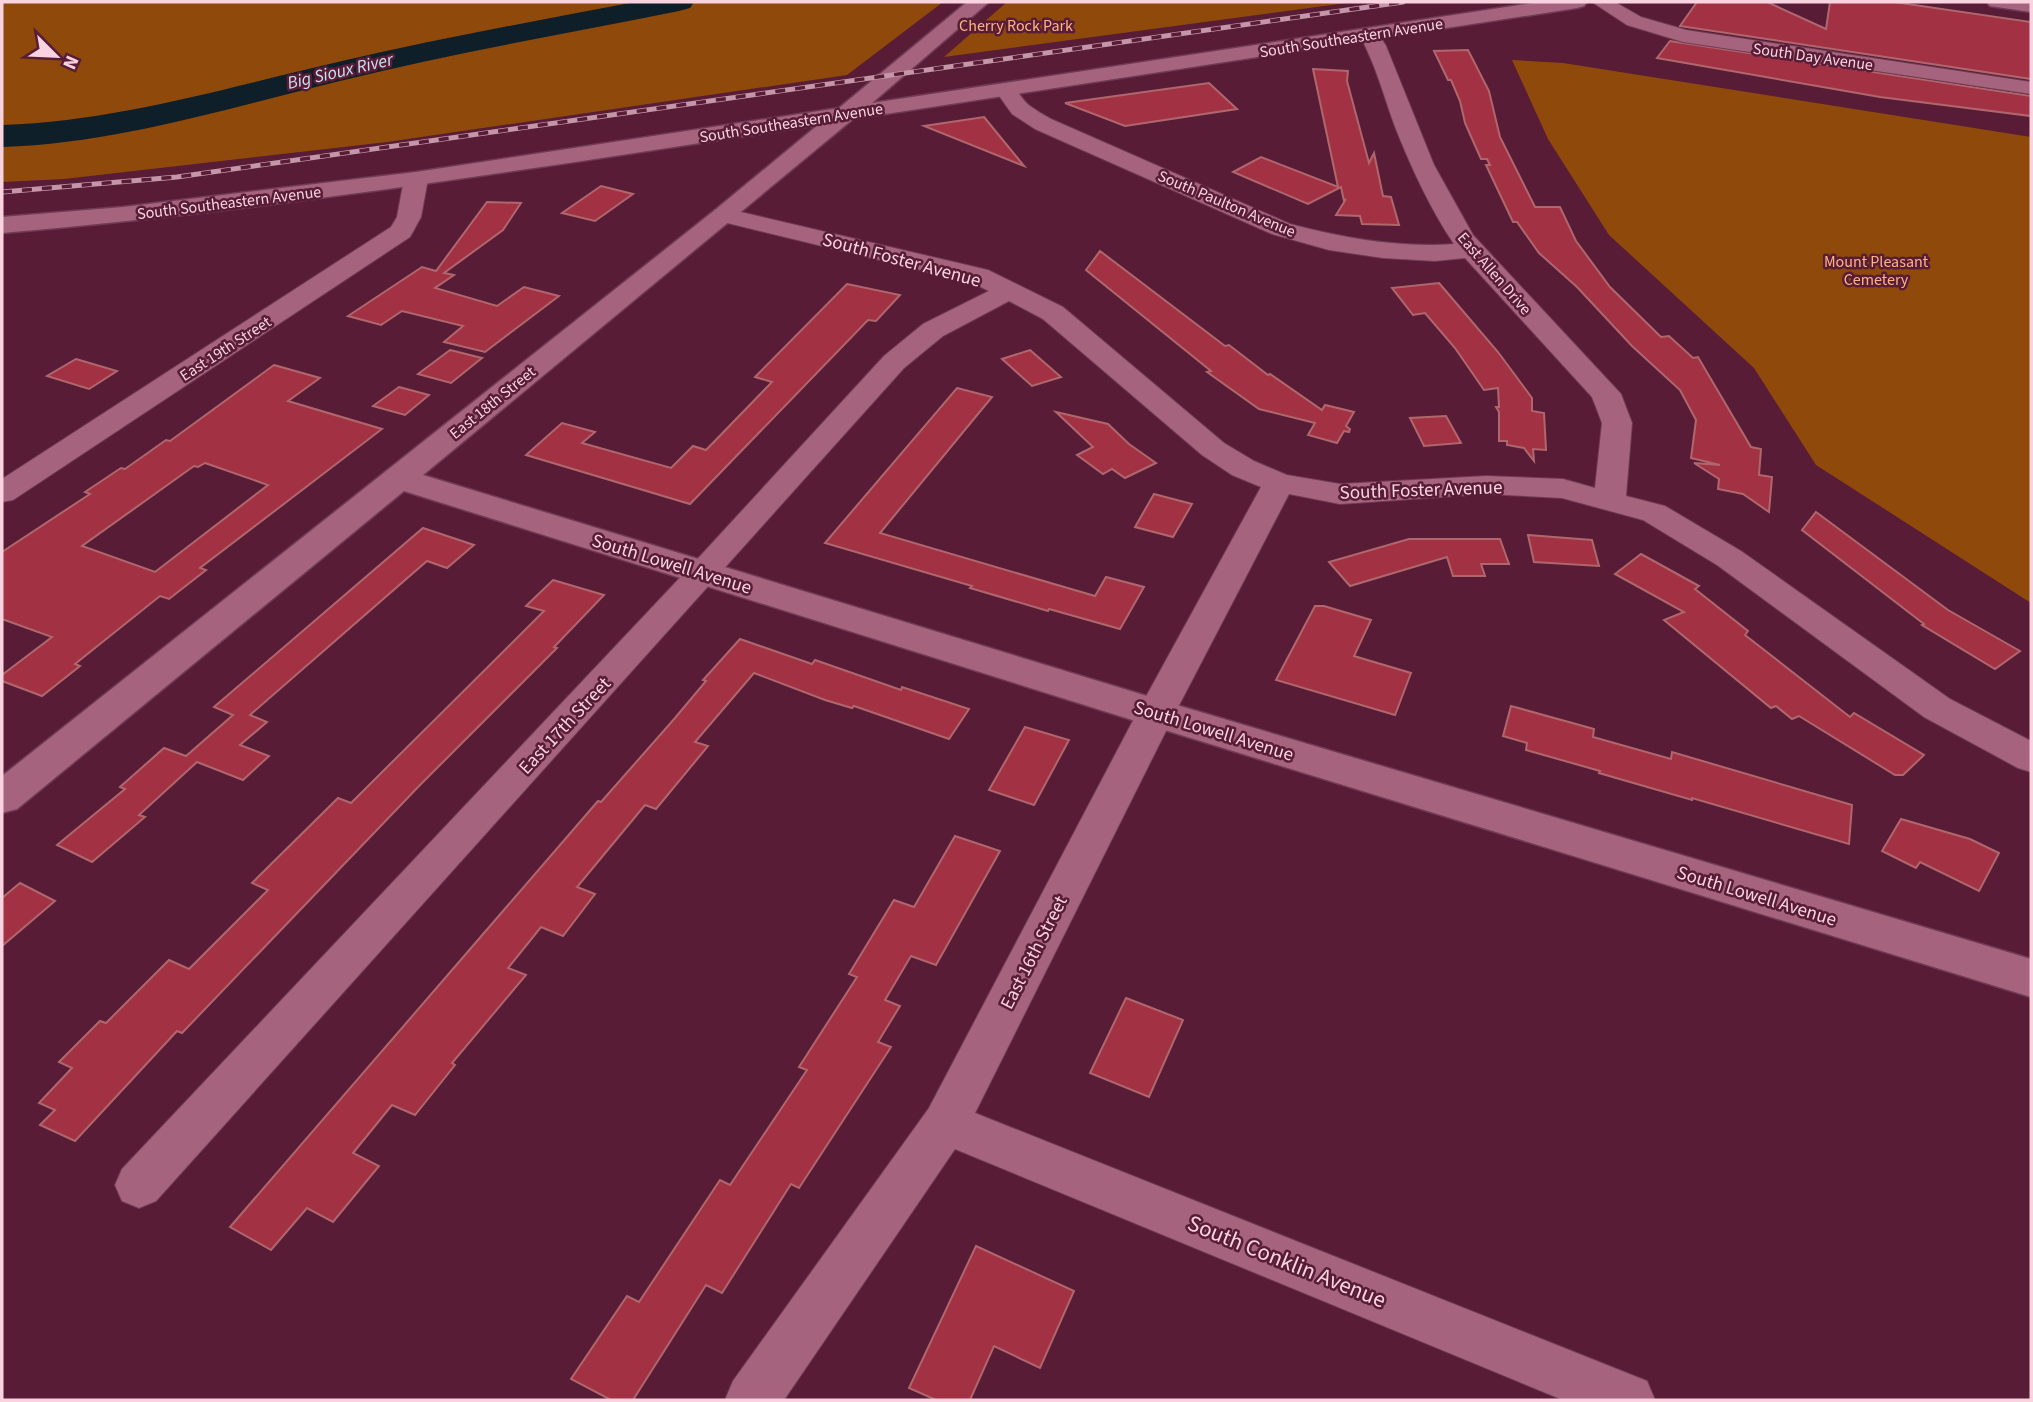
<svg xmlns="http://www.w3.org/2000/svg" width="2033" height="1402" font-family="'Source Sans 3',sans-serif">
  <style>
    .green { fill: #8f4a0b }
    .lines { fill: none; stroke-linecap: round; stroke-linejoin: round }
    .river { fill: #0e1f29; fill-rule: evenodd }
    .building { fill: #a23144; stroke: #af676d; stroke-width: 2; fill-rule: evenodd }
    .street-casing { stroke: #6f3b55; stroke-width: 2 }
    .secondary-casing { stroke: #6f3b55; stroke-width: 3 }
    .street { fill: #a6637e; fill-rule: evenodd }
    .secondary { fill: #a6637e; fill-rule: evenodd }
    .rail-casing { stroke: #c496a8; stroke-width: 5 }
    .rail { stroke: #581c37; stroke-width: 3.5; stroke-dasharray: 10; stroke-linecap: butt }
    .labels { text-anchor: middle; stroke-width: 5; stroke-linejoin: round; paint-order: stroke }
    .far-park-label { font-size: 16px; fill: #fdb482; stroke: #581c37 }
    .far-street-label { font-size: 16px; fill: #f9d3e0; stroke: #581c37 }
    .far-water-label { font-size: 18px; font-style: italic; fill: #c7e1f1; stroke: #581c37 }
    .street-label { font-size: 19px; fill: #f9d3e0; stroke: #581c37 }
    .near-street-label { font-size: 23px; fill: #f9d3e0; stroke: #581c37 }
  </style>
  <rect width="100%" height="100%" fill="#581c37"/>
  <g class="green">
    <path d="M2,2H943L847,75L387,142L64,179L2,182Z"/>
    <path d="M1007,2H1354L944,57Z"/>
    <path d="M1512,60L1563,63L2031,137V603L1816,465L1754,368L1609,235L1548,139Z"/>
  </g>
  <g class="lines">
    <path class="river" d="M635,2H694L690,8L679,11C566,34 452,53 340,81C228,108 118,143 2,147V125C119,121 228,87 342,61C439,38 537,21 635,2Z"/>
  </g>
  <g class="building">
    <path d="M1697,2H1767L1826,29L1830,2H1894L2031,22V79L1680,26Z"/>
    <path d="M1670,41L2031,96V116L1880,97L1657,58Z"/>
    <path d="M1468,50L1489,91L1500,137L1535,207H1560L1576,241L1610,287L1661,337L1669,336L1693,358L1698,357L1751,447L1761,449L1759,475L1772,477L1769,512L1743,494L1718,489L1719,479L1694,463L1720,465L1691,458L1696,420L1680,390L1632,346L1577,287L1539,253L1517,222H1513L1486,165H1490L1487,159H1481L1465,123L1460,101L1451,80H1448L1434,51Z"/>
    <path d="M1313,69L1348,71L1347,81L1369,163L1374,153L1383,196L1391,197L1399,225L1362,224L1360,216L1336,215L1346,199L1344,201L1341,187L1308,204L1233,172L1261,157L1338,187Z"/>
    <path d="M1209,83L1237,109L1125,126L1065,103Z"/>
    <path d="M984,117L1024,166L924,126Z"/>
    <path d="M601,186L633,194L595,221L562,213Z"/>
    <path d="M487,202L521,203L503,230L444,273L454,275L435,288L497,306L524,287L559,296L485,352L444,342L463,326L402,311L381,325L348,316L422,267L436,271Z"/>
    <path d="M1100,251L1225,346L1229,345L1268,375L1270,374L1322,410L1325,405L1354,412L1346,426L1350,429L1349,432L1344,431L1337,443L1308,435L1315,423L1259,409L1207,372L1211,371L1086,270Z"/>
    <path d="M1439,283L1498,352L1532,398V411L1544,413L1546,450L1533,449L1534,461L1524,448L1507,445V441H1499V412L1496,407H1499L1498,388L1484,390L1455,348L1425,313L1413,315L1392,288Z"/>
    <path d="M847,284L900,295L876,321L868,320L690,504L526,455L562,423L595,432L582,443L671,468L693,446L706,450L772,382L755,377Z"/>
    <path d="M450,350L482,358L451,383L418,374Z"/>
    <path d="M1030,350L1061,377L1032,386L1002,359Z"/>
    <path d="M76,359L117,371L89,389L47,376Z"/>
    <path d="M274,365L320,378L288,401L382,429L200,568L206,570L169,599L160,596L75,664L80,666L42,696L2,681V675L52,637L2,619V552L90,494L85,492L121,468L125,469L166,440L170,441ZM205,463L268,485L155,572L82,546L194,466L198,467Z"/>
    <path d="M399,387L429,395L405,415L373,406Z"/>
    <path d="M957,388L992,397L880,533L1095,596L1106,577L1144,587L1120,629L1049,609L1048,611L970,588L972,586L825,543Z"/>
    <path d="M1056,412L1108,424L1129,444L1156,463L1125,478L1112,469L1103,474L1077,455L1093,447Z"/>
    <path d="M1446,416L1461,443L1424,446L1410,418Z"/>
    <path d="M1154,494L1192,504L1173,537L1135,527Z"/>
    <path d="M1816,512L1948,610L2020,651L1995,669L1922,625L1924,624L1802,530Z"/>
    <path d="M423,528L474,545L447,568L427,561L250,715L267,722L240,745L269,756L243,780L197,762L139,815L145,817L92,862L57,845L125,789L120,787L164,748L186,756L233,715L214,707Z"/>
    <path d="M1528,535L1592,540L1599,566L1534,562Z"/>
    <path d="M1409,539H1500L1509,564H1481L1485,576H1453L1447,557L1350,586L1329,562Z"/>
    <path d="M1641,554L1699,586L1695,589L1748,631L1745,635L1850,717L1854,713L1924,755L1903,775H1895L1799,716L1792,719L1776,706L1771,708L1664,620L1684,612L1615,574Z"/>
    <path d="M553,580L604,595L554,647L557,648L421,784L182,1033L177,1031L75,1141L40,1125L55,1110L39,1103L72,1068L59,1062L100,1021L106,1023L169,960L189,969L268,890L252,883L338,798L351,803L544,611L526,606Z"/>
    <path d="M1315,606H1324L1371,620L1354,656L1411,673L1395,715L1276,680Z"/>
    <path d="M740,639L812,664L815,660L901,690L902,687L969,709L949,739L854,706L852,708L825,700L754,673L695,742L708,746L656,809L645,805L577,887L595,894L563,936L541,927L508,968L526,975L452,1063L455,1065L415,1115L392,1105L353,1153L379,1166L333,1222L307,1208L271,1250L230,1227L598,801L601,802L675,718L706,681L703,680Z"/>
    <path d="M1511,706L1594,729L1593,737L1671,759L1672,752L1852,805L1849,844L1692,798V800L1599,773L1600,771L1526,750L1527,743L1503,736Z"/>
    <path d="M1025,727L1069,740L1034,805L989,790Z"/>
    <path d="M1901,819L1970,839L1999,853L1979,891L1920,862L1916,868L1882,851Z"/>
    <path d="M955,836L1000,851L936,965L911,956L885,1000L900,1006L878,1042L891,1047L799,1188L791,1184L722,1293L706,1285L633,1400H611L571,1379L627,1296L639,1302L720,1180L730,1185L807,1070L799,1067L857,977L849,974L894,900L914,907Z"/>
    <path d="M20,883L55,901L2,946V898Z"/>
    <path d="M1126,998L1183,1020L1149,1097L1090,1073Z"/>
    <path d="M976,1246L1074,1291L1040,1368L994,1346L970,1400H936L909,1388Z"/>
  </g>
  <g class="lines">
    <defs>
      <g id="street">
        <path d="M1592,2H1615L1641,17L1686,30L2031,82V94L1683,42L1627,25Z"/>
        <path d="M1369,28L1376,30L1386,46L1434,165L1473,235L1621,394L1632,423L1626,496L1665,506L1741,551L1950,699L2031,741V772L2018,768L1924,717L1717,565L1643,520L1562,498L1486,494L1340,504L1289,494L1175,713L975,1113L1647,1381L1655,1400H1563L955,1149L784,1400H725L733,1381L929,1108L1137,713L1261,487L1232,475L1202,455L1043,319L1009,301L943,336L904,368L156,1201L139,1208L122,1201L115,1185L122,1169L692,565L884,356L923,324L989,291L970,282L715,220L712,215L715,210L724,208L988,270L1063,307L1224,443L1254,461L1287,475L1340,484L1486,476L1563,479L1595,488L1602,423L1592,397L1465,258L1435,261L1383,258L1329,250L1272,234L1035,129L1012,114L995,90L998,85C1017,81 1018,97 1030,106C1037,111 1044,115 1051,119L1290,224C1343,238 1399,248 1454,244C1429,207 1410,165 1394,124C1383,93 1375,63 1359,34L1362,30Z"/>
        <path d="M416,172L424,174L428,179L421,217L410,237L13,500L2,502V479L391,227L397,217L404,179L408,174Z"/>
      </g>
      <g id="secondary">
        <path d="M967,2H989L872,103L1539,2H1587L1584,6L1577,8L853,119L423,475L1170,703L2031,959V997L1142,723L404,491L17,809L2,813V776L715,210L818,125C547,166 276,210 2,233V217L123,207L416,172L839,108Z"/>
        <path d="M1987,2H2031V12L1990,6Z"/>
      </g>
    </defs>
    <use href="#street" class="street-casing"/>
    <use href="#secondary" class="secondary-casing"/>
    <use href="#street" class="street"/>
    <use href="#secondary" class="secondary"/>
    <defs>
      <path id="rail" d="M2,192L177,177L1403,2"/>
    </defs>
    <use href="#rail" class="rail-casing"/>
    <use href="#rail" class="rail"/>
  </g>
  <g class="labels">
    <g class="far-park-label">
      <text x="1016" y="31">Cherry Rock Park</text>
      <text x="1876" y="267">Mount Pleasant<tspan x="1876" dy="18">Cemetery</tspan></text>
    </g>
    <g class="far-street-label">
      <text transform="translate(1351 37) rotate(-9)" y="6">South Southeastern Avenue</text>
      <text transform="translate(1813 56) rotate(8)" y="6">South Day Avenue</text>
      <text transform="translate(791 122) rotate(-9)" y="6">South Southeastern Avenue</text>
      <text transform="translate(229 202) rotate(-7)" y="6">South Southeastern Avenue</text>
      <text transform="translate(1227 203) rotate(23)" y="6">South Paulton Avenue</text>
      <text transform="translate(1495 273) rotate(49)" y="6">East Allen Drive</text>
      <text transform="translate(225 348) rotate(-33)" y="6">East 19th Street</text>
      <text transform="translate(492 402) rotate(-39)" y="6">East 18th Street</text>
    </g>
    <g class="far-water-label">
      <text transform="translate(340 71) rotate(-13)" y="6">Big Sioux River</text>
    </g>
    <g class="street-label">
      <text transform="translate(902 259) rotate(15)" y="7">South Foster Avenue</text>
      <text transform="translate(1421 489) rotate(-2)" y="7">South Foster Avenue</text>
      <text transform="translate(672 563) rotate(17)" y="7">South Lowell Avenue</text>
      <text transform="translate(564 725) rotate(-47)" y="7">East 17th Street</text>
      <text transform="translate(1214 730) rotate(17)" y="7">South Lowell Avenue</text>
      <text transform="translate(1757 895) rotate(17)" y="7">South Lowell Avenue</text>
      <text transform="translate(1033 952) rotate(-63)" y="7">East 16th Street</text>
    </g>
    <g class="near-street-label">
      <text transform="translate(1287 1261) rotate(22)" y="8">South Conklin Avenue</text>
    </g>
  </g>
  <rect width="2033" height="1402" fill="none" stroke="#f9d3e0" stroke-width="7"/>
  <g transform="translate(56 56) rotate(114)" stroke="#581c37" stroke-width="5" paint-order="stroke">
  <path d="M0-5L12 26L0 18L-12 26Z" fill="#f9d3e0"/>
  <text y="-10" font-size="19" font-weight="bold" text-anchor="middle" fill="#f9d3e0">N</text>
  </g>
</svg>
